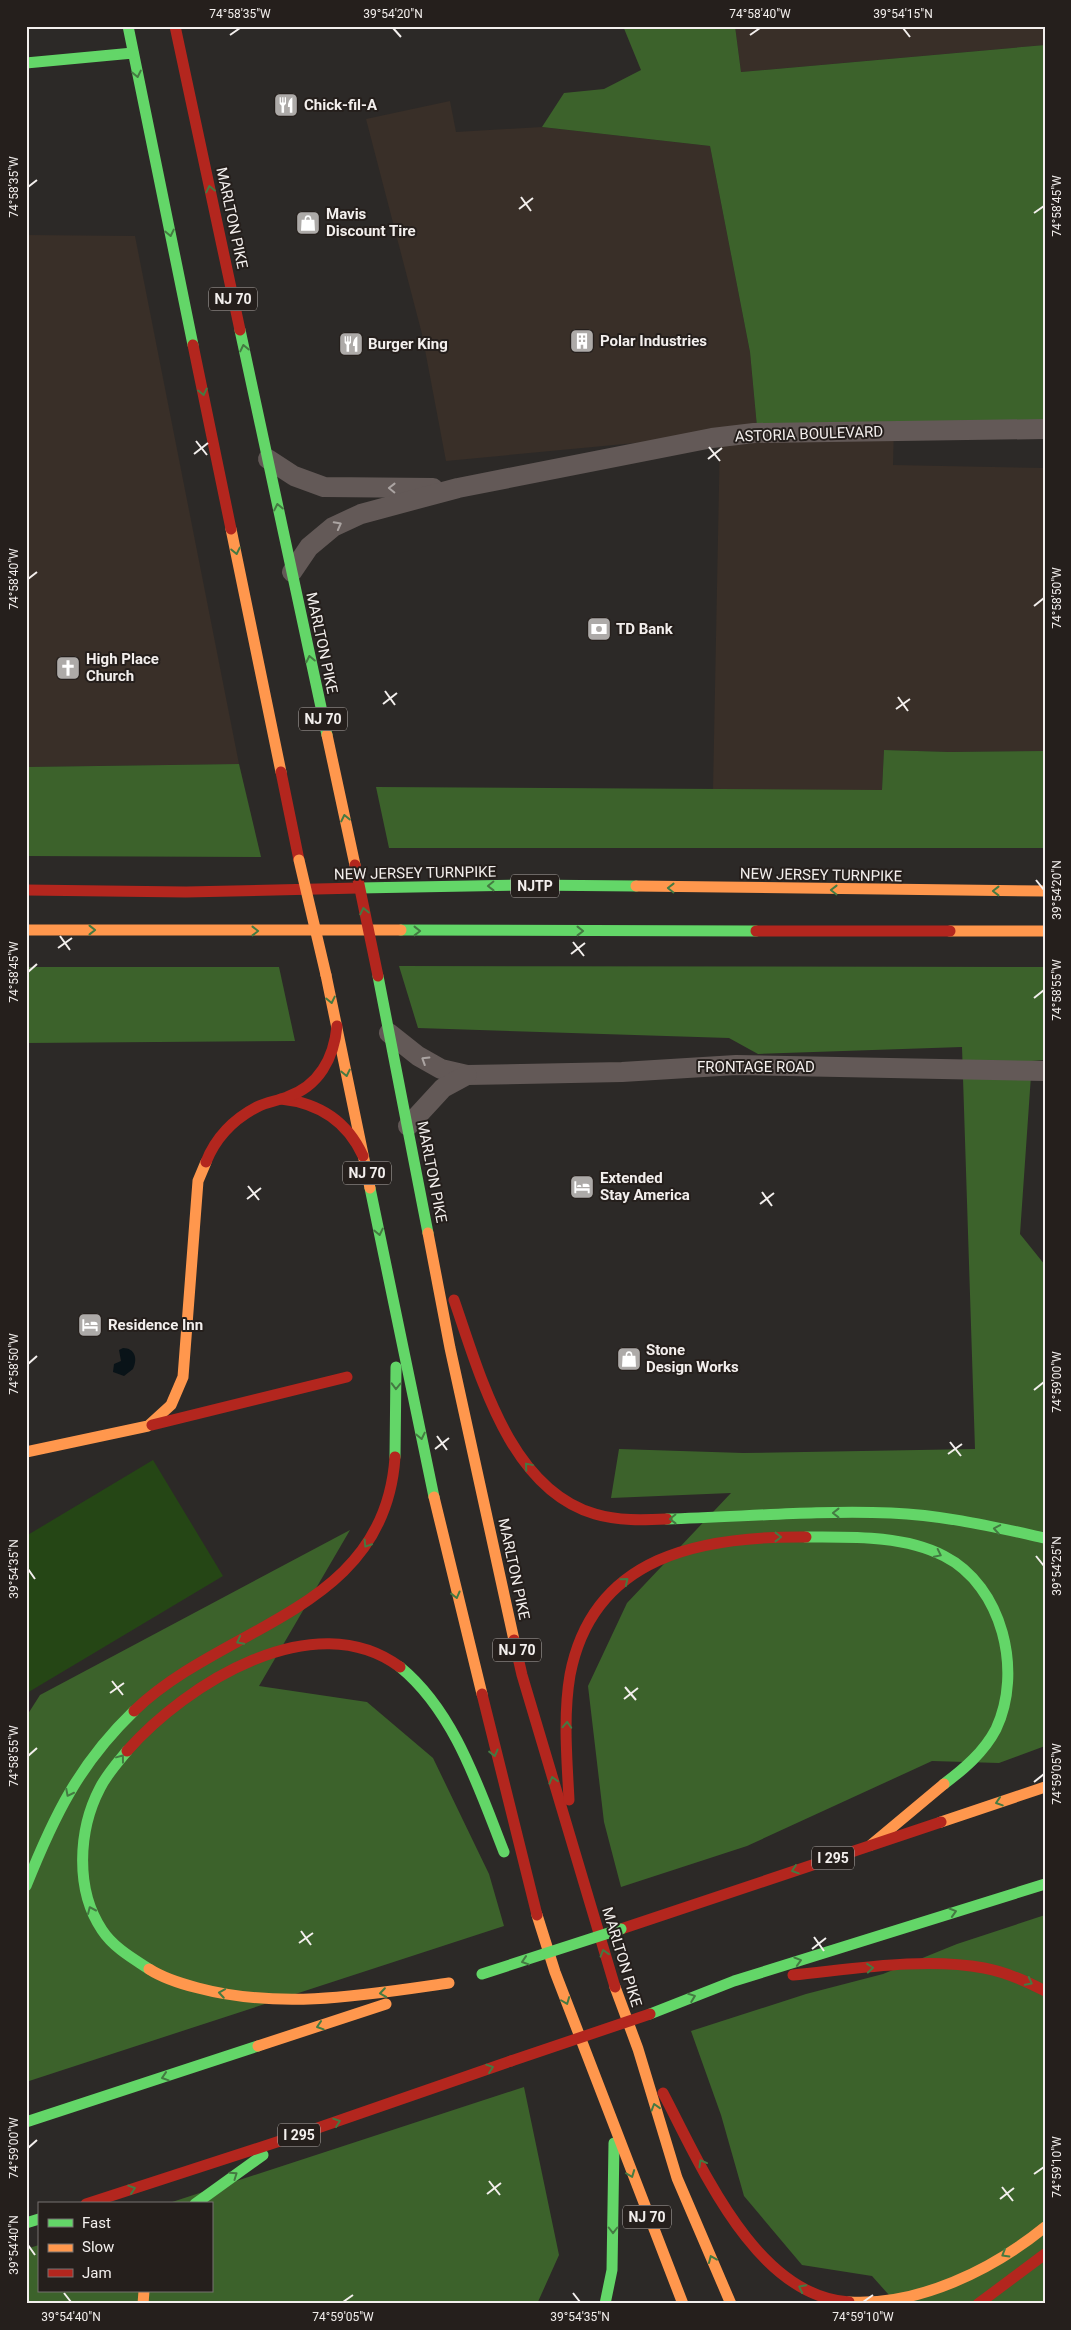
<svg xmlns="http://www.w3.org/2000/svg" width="1071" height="2330" font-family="Roboto,sans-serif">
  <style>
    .built { fill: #392f28 }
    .green { fill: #254615 }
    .forest { fill: #3c622b }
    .water { fill: #091318 }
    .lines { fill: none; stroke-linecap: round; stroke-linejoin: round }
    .street { stroke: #635957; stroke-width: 20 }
    .fast { stroke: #63d668; stroke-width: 11 }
    .slow { stroke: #ff974d; stroke-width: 11 }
    .jam { stroke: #b3261e; stroke-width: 11 }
    .fast-bridge { stroke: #63d668; stroke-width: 11 }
    .slow-bridge { stroke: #ff974d; stroke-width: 11 }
    .jam-bridge { stroke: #b3261e; stroke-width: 11 }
    .oneway { stroke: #447a42 }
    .oneway2 { stroke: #aba4a2 }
    .ticks { fill: none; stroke: #f3efed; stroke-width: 2 }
    .labels { text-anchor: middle; stroke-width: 4; stroke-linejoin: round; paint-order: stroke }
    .shield { fill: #251f1c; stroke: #b5b1ae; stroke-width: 1 }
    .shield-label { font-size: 14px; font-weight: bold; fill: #f3efed }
    .poi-label { font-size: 15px; font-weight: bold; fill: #f3efed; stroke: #251f1c; text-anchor: start }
    .street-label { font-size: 15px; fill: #f3efed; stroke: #251f1c }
    .neatline { fill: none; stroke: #f3efed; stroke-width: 2 }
    .ticks-label { font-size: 12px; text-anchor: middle; fill: #f3efed }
  </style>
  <rect width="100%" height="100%" fill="#2c2927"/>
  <g class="built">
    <path d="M735,26H1045V45L741,72Z"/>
    <path d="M450,101L456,132L542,127L710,146L750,352L757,427L894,426L893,465L1045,468V751L949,752L884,750L882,790H713L720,435L446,461L422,334L366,119Z"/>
    <path d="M26,235L135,236L239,764L26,767Z"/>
  </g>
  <path class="green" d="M153,1460L223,1576L27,1693L26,1536Z"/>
  <g class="forest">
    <path d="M623,26H735L741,72L1045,45V421L757,427L750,352L710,146L542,127L564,93L604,89L641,70Z"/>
    <path d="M884,750L949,752L1045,751V848H389L376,787L882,790Z"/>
    <path d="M239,764L261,857L26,856V767Z"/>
    <path d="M399,966L1045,967V1060L1032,1061L1020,1234L1045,1265V1746L999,1763L932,1761L747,1846L621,1887L604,1822L588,1686L627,1603L731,1493L611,1498L619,1449L743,1453L975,1449L962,1047L758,1054L729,1038L418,1028Z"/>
    <path d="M26,967H279L295,1041L26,1043Z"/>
    <path d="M350,1530L259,1686L367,1702L433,1758L489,1874L504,1926L26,2082V1717L40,1695Z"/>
    <path d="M1045,1915V2304H897L872,2276L802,2265L744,2196L721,2115L691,2031L806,1994L883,1974L957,1944Z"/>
    <path d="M524,2087L559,2255L537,2304H26V2249L39,2245V2291H211V2204H166Z"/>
  </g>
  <path class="water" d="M123,1348C135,1348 138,1359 133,1369L124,1376L113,1372L114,1364L121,1361L119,1350Z"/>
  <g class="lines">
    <g class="street">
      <path d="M268,459L294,476L324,487L433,488"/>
      <path d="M292,572L309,547L333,527L361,514L458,488L712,438L754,433L1045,429"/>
      <path d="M389,1033L418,1056L441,1069L467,1075L622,1072L736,1065L1045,1071"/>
      <path d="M408,1126L443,1088L467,1075"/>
    </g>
    <g class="fast">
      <path d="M128,26L193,345"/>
      <path d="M26,63L133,53"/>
      <path d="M240,330L327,735"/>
      <path d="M359,888L526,885L636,886"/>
      <path d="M401,930L756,931"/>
      <path d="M378,976L428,1233"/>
      <path d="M370,1188L434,1497"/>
      <path d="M395,1457L396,1367"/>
      <path d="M667,1519C742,1517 816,1510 891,1513C943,1515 994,1527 1045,1538"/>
      <path d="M806,1537C851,1537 904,1535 944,1556C1003,1586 1023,1672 996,1729C984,1752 964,1769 944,1784"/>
      <path d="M400,1667C455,1712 479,1789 504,1852"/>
      <path d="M127,1751C118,1762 107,1774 100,1788C78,1830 75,1890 102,1930C113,1947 132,1958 149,1969"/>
      <path d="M26,1886C54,1816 79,1764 134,1711"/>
      <path d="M650,2014L734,1981L1045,1884"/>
      <path d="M26,2122L258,2046"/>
      <path d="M195,2204L263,2155"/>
      <path d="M26,2223L39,2219"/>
      <path d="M605,2304L612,2270L614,2143"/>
    </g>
    <g class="slow">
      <path d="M231,529L281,772"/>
      <path d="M327,735L355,865"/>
      <path d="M636,886L1045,891"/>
      <path d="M26,930H401"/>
      <path d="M950,931H1045"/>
      <path d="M326,975L370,1188"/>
      <path d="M428,1233L450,1348L514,1640"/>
      <path d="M26,1452L148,1426L171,1405L183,1377L198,1181L206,1162"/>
      <path d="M434,1497L482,1694"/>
      <path d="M941,1822L1045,1787"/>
      <path d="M871,1845L944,1784"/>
      <path d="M537,1915L555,1972L683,2304"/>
      <path d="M149,1969C163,1978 182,1984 198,1988C281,2010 366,1995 449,1983"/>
      <path d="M615,1987L638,2049L677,2178L731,2304"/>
      <path d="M258,2046L386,2004"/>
      <path d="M849,2302C919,2306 992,2270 1045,2227"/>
      <path d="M143,2304L144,2291"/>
    </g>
    <g class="jam">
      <path d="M175,26L240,330"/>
      <path d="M193,345L231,529"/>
      <path d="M281,772L299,860"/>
      <path d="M26,890L186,892L359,888"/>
      <path d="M756,931H950"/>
      <path d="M281,1099C319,1103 347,1121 363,1156"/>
      <path d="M206,1162C216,1137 234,1119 257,1107C267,1102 277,1101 287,1097C319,1086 334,1058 337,1026"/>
      <path d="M454,1300C480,1374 509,1489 595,1514C618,1521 643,1520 667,1519"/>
      <path d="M152,1425L347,1377"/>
      <path d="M514,1640L522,1675L615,1987"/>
      <path d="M482,1694L537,1915"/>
      <path d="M134,1711C225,1623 385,1611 395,1457"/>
      <path d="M127,1751C186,1684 314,1603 400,1667"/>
      <path d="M569,1800C567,1759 563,1716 570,1675C593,1555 702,1536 806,1537"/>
      <path d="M621,1929L941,1822"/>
      <path d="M793,1975C854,1969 924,1957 984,1968C1006,1972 1026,1981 1045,1991"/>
      <path d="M663,2093C701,2165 755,2296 849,2302"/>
      <path d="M86,2204L283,2140L511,2061"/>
      <path d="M978,2304L1045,2254"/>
    </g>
    <path class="fast-bridge" d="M482,1974L621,1929"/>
    <path class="slow-bridge" d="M299,860L326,975"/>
    <g class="jam-bridge">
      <path d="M355,865L378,976"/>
      <path d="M511,2061L650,2014"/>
    </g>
  </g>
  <defs><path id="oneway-chevron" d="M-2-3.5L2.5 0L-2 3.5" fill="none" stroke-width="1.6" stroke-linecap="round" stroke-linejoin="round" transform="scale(1.25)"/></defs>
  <g class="oneway">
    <use href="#oneway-chevron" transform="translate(137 74) rotate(78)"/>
    <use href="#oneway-chevron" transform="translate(210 189) rotate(-102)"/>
    <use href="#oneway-chevron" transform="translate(170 233) rotate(78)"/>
    <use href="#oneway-chevron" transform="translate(244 348) rotate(-102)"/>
    <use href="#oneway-chevron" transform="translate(203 392) rotate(78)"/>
    <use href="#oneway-chevron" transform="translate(278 507) rotate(-102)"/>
    <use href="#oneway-chevron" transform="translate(236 551) rotate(78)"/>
    <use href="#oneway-chevron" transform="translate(310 659) rotate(-102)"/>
    <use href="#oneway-chevron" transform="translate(345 818) rotate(-102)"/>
    <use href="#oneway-chevron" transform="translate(491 886) rotate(179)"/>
    <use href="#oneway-chevron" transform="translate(671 888) rotate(-179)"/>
    <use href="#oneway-chevron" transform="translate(834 890) rotate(-179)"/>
    <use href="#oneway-chevron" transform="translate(996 891) rotate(-180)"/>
    <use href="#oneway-chevron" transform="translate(364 911) rotate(-102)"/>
    <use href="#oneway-chevron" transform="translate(92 930)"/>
    <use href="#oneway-chevron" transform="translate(255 931)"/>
    <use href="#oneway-chevron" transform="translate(417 931)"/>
    <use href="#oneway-chevron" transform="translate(580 931)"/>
    <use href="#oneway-chevron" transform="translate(331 1000) rotate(78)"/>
    <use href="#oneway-chevron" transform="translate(346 1073) rotate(78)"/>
    <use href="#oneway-chevron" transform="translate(379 1232) rotate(78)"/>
    <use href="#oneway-chevron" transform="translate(396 1386) rotate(91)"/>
    <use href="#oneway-chevron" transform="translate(421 1436) rotate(78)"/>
    <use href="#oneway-chevron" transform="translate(528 1466) rotate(-130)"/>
    <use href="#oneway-chevron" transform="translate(836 1513) rotate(-180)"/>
    <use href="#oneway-chevron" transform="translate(673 1519) rotate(179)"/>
    <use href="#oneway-chevron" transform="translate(997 1529) rotate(-170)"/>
    <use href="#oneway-chevron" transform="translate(778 1537)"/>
    <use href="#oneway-chevron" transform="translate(367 1544) rotate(122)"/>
    <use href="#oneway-chevron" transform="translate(938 1554) rotate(26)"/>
    <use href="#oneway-chevron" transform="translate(625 1581) rotate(-39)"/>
    <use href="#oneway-chevron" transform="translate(456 1595) rotate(76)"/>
    <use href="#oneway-chevron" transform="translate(240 1641) rotate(152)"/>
    <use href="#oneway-chevron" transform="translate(567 1725) rotate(-87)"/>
    <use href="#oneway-chevron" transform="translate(494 1753) rotate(76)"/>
    <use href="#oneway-chevron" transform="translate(121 1758) rotate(-53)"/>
    <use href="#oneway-chevron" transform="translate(553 1780) rotate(-106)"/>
    <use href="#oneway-chevron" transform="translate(69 1793) rotate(117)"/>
    <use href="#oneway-chevron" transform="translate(999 1802) rotate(162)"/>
    <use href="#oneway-chevron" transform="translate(795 1870) rotate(161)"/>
    <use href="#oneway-chevron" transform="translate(91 1910) rotate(-114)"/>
    <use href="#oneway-chevron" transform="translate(953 1912) rotate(-17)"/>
    <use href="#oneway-chevron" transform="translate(604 1953) rotate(-107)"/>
    <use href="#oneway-chevron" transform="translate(525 1961) rotate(162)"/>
    <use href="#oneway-chevron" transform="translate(798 1961) rotate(-17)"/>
    <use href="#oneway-chevron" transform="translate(870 1968) rotate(-5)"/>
    <use href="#oneway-chevron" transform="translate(1029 1982) rotate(27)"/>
    <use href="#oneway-chevron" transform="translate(222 1993) rotate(-171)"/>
    <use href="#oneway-chevron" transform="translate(383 1993) rotate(172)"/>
    <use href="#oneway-chevron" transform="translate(692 1997) rotate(-21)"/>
    <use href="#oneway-chevron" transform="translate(566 2001) rotate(69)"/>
    <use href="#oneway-chevron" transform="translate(320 2026) rotate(162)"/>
    <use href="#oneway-chevron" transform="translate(490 2068) rotate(-19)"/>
    <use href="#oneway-chevron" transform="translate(165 2077) rotate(162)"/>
    <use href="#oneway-chevron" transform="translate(655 2107) rotate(-107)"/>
    <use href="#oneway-chevron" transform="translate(337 2122) rotate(-19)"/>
    <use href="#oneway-chevron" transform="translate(702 2163) rotate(-119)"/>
    <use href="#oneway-chevron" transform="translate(631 2174) rotate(69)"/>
    <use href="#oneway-chevron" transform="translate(234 2175) rotate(-35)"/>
    <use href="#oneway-chevron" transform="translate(132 2189) rotate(-18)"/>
    <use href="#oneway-chevron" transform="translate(613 2230) rotate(90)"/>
    <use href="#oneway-chevron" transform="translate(1005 2254) rotate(149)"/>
    <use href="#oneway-chevron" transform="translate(712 2259) rotate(-113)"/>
    <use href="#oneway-chevron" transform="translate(802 2288) rotate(-153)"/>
  </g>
  <g class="oneway2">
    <use href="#oneway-chevron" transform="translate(392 488) rotate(-179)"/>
    <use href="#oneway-chevron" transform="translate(338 525) rotate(-28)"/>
    <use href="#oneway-chevron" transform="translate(425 1060) rotate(-148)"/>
  </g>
  <path class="ticks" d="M393,28L401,37M903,28L910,37M230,35L240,28M750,35L760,28M28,187L37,180M521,197L531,211M519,209L533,198M1034,213L1044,206M196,441L207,455M709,447L720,461M194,454L208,443M708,459L722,448M28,579L37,572M1034,606L1044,598M385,691L395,705M898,697L908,711M383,704L397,693M896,709L910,699M1036,880L1044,890M60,936L70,950M573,942L584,956M58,948L72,938M571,954L585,943M28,972L37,964M1034,998L1044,990M248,1186L259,1200M762,1192L772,1206M247,1199L261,1188M760,1204L774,1193M28,1364L37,1356M1034,1390L1044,1382M437,1436L447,1450M950,1442L961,1456M435,1449L449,1438M948,1454L962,1444M1036,1556L1044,1566M28,1569L35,1579M112,1681L123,1695M625,1687L636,1700M110,1693L124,1683M624,1699L638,1688M28,1756L37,1748M1034,1782L1044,1774M301,1931L311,1945M814,1937L824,1951M299,1943L313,1933M812,1949L826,1938M28,2148L37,2140M1034,2174L1044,2167M489,2181L500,2195M1002,2187L1013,2201M487,2194L501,2183M1000,2199L1014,2188M28,2245L35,2255M64,2293L71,2302M573,2293L580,2302M343,2302L353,2295M863,2302L873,2295"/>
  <defs>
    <symbol id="restaurant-square" viewBox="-11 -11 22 22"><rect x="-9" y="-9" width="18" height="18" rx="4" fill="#adaaa8" stroke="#251f1c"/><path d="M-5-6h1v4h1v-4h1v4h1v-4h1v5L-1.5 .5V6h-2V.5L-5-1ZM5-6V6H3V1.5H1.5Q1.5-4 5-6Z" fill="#fff"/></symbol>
    <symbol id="shop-square" viewBox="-11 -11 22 22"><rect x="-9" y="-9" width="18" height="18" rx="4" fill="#adaaa8" stroke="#251f1c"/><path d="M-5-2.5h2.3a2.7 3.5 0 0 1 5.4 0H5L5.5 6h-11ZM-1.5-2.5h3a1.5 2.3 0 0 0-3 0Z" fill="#fff"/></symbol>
    <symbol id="building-square" viewBox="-11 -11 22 22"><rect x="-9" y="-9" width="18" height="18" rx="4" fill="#adaaa8" stroke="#251f1c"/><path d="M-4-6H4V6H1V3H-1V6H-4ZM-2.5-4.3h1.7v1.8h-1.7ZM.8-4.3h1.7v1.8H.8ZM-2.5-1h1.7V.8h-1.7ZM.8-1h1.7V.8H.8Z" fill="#fff"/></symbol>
    <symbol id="bank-square" viewBox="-11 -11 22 22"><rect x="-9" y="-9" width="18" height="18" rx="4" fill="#adaaa8" stroke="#251f1c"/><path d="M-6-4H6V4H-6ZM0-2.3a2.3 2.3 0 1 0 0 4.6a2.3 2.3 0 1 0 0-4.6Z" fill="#fff"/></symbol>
    <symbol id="church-square" viewBox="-11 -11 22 22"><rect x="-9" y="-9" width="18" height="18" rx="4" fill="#adaaa8" stroke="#251f1c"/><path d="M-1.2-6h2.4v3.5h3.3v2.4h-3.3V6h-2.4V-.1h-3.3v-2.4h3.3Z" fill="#fff"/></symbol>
    <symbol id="hotel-square" viewBox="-11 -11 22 22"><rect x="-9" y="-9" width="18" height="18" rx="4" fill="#adaaa8" stroke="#251f1c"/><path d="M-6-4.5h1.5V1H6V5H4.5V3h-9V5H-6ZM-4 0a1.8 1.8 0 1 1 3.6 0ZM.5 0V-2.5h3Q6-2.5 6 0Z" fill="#fff"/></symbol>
  </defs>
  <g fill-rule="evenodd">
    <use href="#restaurant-square" x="272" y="91" width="28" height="28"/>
    <use href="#shop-square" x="294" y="209" width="28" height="28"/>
    <use href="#building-square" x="568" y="327" width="28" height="28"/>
    <use href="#restaurant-square" x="337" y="330" width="28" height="28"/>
    <use href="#bank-square" x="585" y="615" width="28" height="28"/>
    <use href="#church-square" x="54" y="654" width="28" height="28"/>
    <use href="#hotel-square" x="568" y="1173" width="28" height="28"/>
    <use href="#hotel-square" x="76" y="1311" width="28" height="28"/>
    <use href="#shop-square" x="615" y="1345" width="28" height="28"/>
  </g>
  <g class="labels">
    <g class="shield">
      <rect x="209" y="287.5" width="48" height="23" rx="4"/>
      <rect x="299" y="707.5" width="48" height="23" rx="4"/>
      <rect x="511" y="874.5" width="48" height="23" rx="4"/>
      <rect x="343" y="1161.5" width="48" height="23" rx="4"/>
      <rect x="493" y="1638.5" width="48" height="23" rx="4"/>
      <rect x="812" y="1846.5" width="42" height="23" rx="4"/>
      <rect x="278" y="2123.5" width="42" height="23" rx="4"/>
      <rect x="623" y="2205.5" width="48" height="23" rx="4"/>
    </g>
    <g class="shield-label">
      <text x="233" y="304">NJ 70</text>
      <text x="323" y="724">NJ 70</text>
      <text x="535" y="891">NJTP</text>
      <text x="367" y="1178">NJ 70</text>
      <text x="517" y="1655">NJ 70</text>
      <text x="833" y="1863">I 295</text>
      <text x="299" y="2140">I 295</text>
      <text x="647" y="2222">NJ 70</text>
    </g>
    <g class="poi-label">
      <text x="304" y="110">Chick-fil-A</text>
      <text x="326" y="219">Mavis<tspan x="326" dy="17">Discount Tire</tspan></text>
      <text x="600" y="346">Polar Industries</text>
      <text x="368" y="349">Burger King</text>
      <text x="616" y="634">TD Bank</text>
      <text x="86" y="664">High Place<tspan x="86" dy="17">Church</tspan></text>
      <text x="600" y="1183">Extended<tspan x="600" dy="17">Stay America</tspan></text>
      <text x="108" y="1330">Residence Inn</text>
      <text x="646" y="1355">Stone<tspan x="646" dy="17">Design Works</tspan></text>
    </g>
    <g class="street-label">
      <text transform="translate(232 218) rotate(78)" y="5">MARLTON PIKE</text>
      <text transform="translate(809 434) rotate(-2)" y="5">ASTORIA BOULEVARD</text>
      <text transform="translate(322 643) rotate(78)" y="5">MARLTON PIKE</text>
      <text transform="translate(415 873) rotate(-1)" y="5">NEW JERSEY TURNPIKE</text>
      <text transform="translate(821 875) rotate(1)" y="5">NEW JERSEY TURNPIKE</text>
      <text x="756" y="1072">FRONTAGE ROAD</text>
      <text transform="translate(432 1172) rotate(79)" y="5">MARLTON PIKE</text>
      <text transform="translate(514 1569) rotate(78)" y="5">MARLTON PIKE</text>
      <text transform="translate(622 1957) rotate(73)" y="5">MARLTON PIKE</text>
    </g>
  </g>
  <rect width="1071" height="2330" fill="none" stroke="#251f1c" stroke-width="55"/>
  <rect x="38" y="2202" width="175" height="90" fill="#251f1c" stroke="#777270"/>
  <rect x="48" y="2219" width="25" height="8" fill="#63d668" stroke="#777270"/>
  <text x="82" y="2228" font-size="15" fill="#f3efed">Fast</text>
  <rect x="48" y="2244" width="25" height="8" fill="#ff974d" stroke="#777270"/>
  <text x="82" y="2252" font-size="15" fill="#f3efed">Slow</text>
  <rect x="48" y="2269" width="25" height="8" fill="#b3261e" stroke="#777270"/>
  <text x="82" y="2278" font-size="15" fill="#f3efed">Jam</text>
  <rect x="28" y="28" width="1016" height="2274" class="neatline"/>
  <g class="ticks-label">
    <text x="240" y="18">74°58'35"W</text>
    <text x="393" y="18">39°54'20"N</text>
    <text x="760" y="18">74°58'40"W</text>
    <text x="903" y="18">39°54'15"N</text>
    <text transform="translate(14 187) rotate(-90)" y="4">74°58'35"W</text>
    <text transform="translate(1057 206) rotate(-90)" y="4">74°58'45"W</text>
    <text transform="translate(14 579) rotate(-90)" y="4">74°58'40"W</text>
    <text transform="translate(1057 598) rotate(-90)" y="4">74°58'50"W</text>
    <text transform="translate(1057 890) rotate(-90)" y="4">39°54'20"N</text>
    <text transform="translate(14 972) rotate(-90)" y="4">74°58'45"W</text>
    <text transform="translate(1057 990) rotate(-90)" y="4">74°58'55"W</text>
    <text transform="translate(14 1364) rotate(-90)" y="4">74°58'50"W</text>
    <text transform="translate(1057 1382) rotate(-90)" y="4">74°59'00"W</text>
    <text transform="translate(1057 1566) rotate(-90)" y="4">39°54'25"N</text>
    <text transform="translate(14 1569) rotate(-90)" y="4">39°54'35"N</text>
    <text transform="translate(14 1756) rotate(-90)" y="4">74°58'55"W</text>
    <text transform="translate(1057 1774) rotate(-90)" y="4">74°59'05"W</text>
    <text transform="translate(14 2148) rotate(-90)" y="4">74°59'00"W</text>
    <text transform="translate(1057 2167) rotate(-90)" y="4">74°59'10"W</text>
    <text transform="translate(14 2245) rotate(-90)" y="4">39°54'40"N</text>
    <text x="71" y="2321">39°54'40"N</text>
    <text x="343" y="2321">74°59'05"W</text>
    <text x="580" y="2321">39°54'35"N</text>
    <text x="863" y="2321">74°59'10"W</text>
  </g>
</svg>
